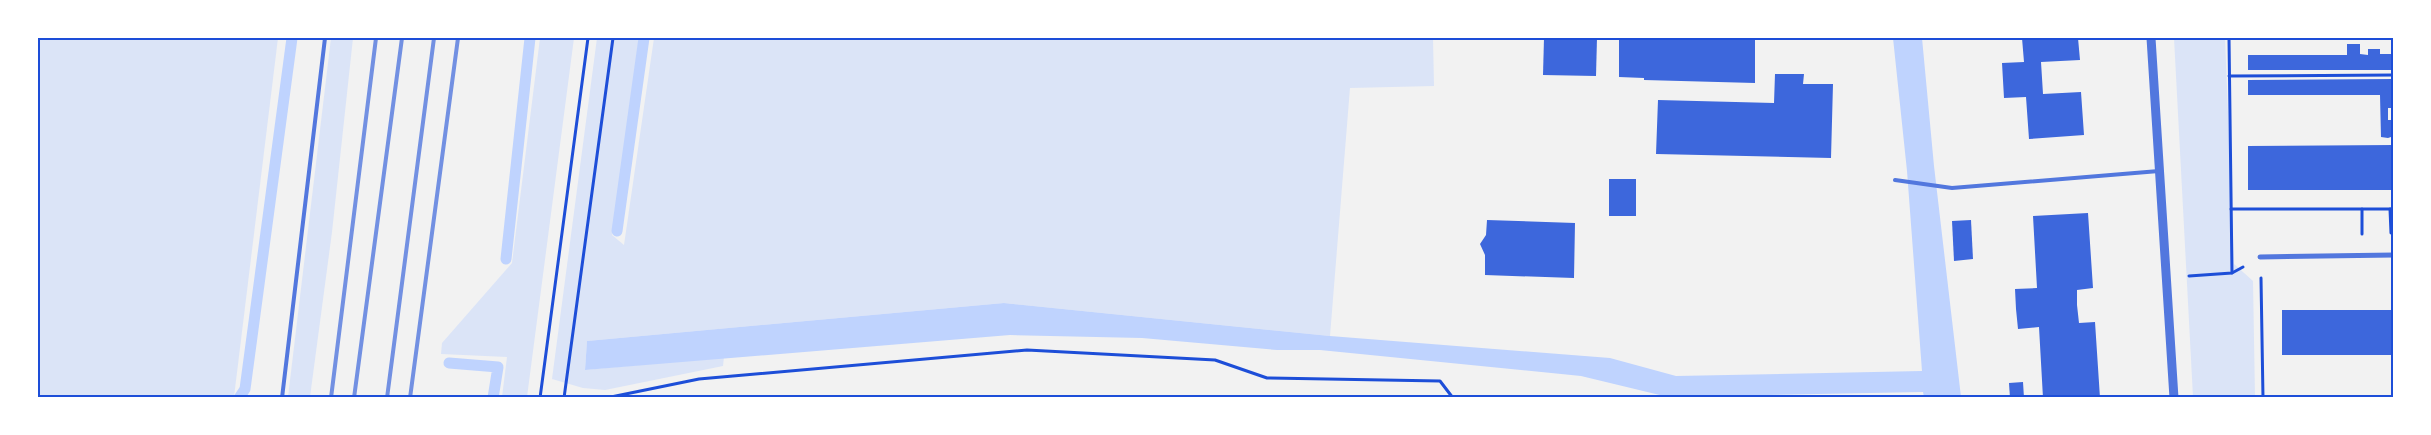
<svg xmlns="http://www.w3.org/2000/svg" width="2431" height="435" font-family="Merriweather,serif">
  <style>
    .green { fill: #dbe4f7 }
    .water { fill: #bfd3fe }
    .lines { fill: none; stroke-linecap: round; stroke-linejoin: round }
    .stream { stroke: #bfd3fe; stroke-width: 11 }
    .building { fill: #3d67dc }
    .path { stroke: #1d4ed8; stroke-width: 3 }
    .service { stroke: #5277de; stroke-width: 4 }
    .minor { stroke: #5277de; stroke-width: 5 }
    .tertiary { stroke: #5277de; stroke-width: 9 }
    .rail { stroke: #7290e2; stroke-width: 4 }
    .neatline { fill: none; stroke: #1d4ed8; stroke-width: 2 }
  </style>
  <rect width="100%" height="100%" fill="#f2f2f2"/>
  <g class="green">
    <path d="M38,38H278L234,397H38Z"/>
    <path d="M331,38H353L332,232L310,397H288Z"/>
    <path d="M540,38H574L527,397H502L507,357L441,354L442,343L512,263Z"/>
    <path d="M597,38H639L612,235L624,245L654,38H1433L1434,86L1350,88L1330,336L1004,303L587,341L585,370L724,357L723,366L605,390L583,388L552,379Z"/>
    <path d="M2174,38H2225L2234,264L2253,281L2255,397H2193Z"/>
  </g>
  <path class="water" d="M1893,38H1922L1934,166L1961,397H1924L1923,392L1668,397L1581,376L1320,350H1277L1142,338L1010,335L585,370L587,341L1004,303L1330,336L1610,358L1676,376L1922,371L1907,171Z"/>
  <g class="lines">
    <g class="stream">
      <path d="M617,231L644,38"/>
      <path d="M506,259L530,38"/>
      <path d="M449,363L498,367L493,398"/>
      <path d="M239,398L245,389L292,38"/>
    </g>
  </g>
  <g class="building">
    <path d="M1544,38H1597L1596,76L1543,75Z"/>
    <path d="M1619,38H1755V83L1644,80V78L1619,77Z"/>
    <path d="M2022,38H2078L2080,60L2041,62L2043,94L2081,92L2084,135L2029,139L2026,97L2004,98L2002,63L2024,62Z"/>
    <path d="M2347,44H2360V54L2368,55V49H2380V54H2394V70H2248V55H2347Z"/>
    <path d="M1775,74H1804L1803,84H1833L1831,158L1656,154L1658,100L1774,103Z"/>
    <path d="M2394,79V108H2388V120H2394V136L2388,138L2381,137L2380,95H2248V80Z"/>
    <path d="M2394,145V190H2248V146Z"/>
    <rect x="1609" y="179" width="27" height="37"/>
    <path d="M2088,213L2093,288L2077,290V305L2079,323L2095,322L2100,398H2043L2039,327L2018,329L2016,309L2015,289L2037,288L2033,216Z"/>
    <path d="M1487,220L1575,223L1574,278L1485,275V255L1480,244L1486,235Z"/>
    <path d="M1971,220L1973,259L1954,261L1952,221Z"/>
    <rect x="2282" y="310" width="112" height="45"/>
    <path d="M2023,382L2024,398H2010L2009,383Z"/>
  </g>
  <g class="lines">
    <g class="path">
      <path d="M2229,38L2232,273"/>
      <path d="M2229,76L2394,75"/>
      <path d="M2231,209H2394"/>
      <path d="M2362,209V234"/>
      <path d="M2390,209L2391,233"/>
      <path d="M2189,276L2232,273L2243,267"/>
      <path d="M2261,278L2263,398"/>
      <path d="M540,398L588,38"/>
      <path d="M564,398L613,38"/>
      <path d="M606,398L699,379L1027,350L1215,360L1267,378L1440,381L1453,398"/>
    </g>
    <g class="service">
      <path d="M1895,180L1952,188L2159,171"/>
      <path d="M282,398L325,38"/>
    </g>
    <path class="minor" d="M2260,257L2394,255"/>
    <path class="tertiary" d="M2151,38L2174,398"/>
    <g class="rail">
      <path d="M331,398L376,38"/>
      <path d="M354,398L402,38"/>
      <path d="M387,398L434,38"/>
      <path d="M410,398L458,38"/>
    </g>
  </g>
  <rect width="2431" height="435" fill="none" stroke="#ffffff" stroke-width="78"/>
  <rect x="39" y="39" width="2353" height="357" class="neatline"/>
</svg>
